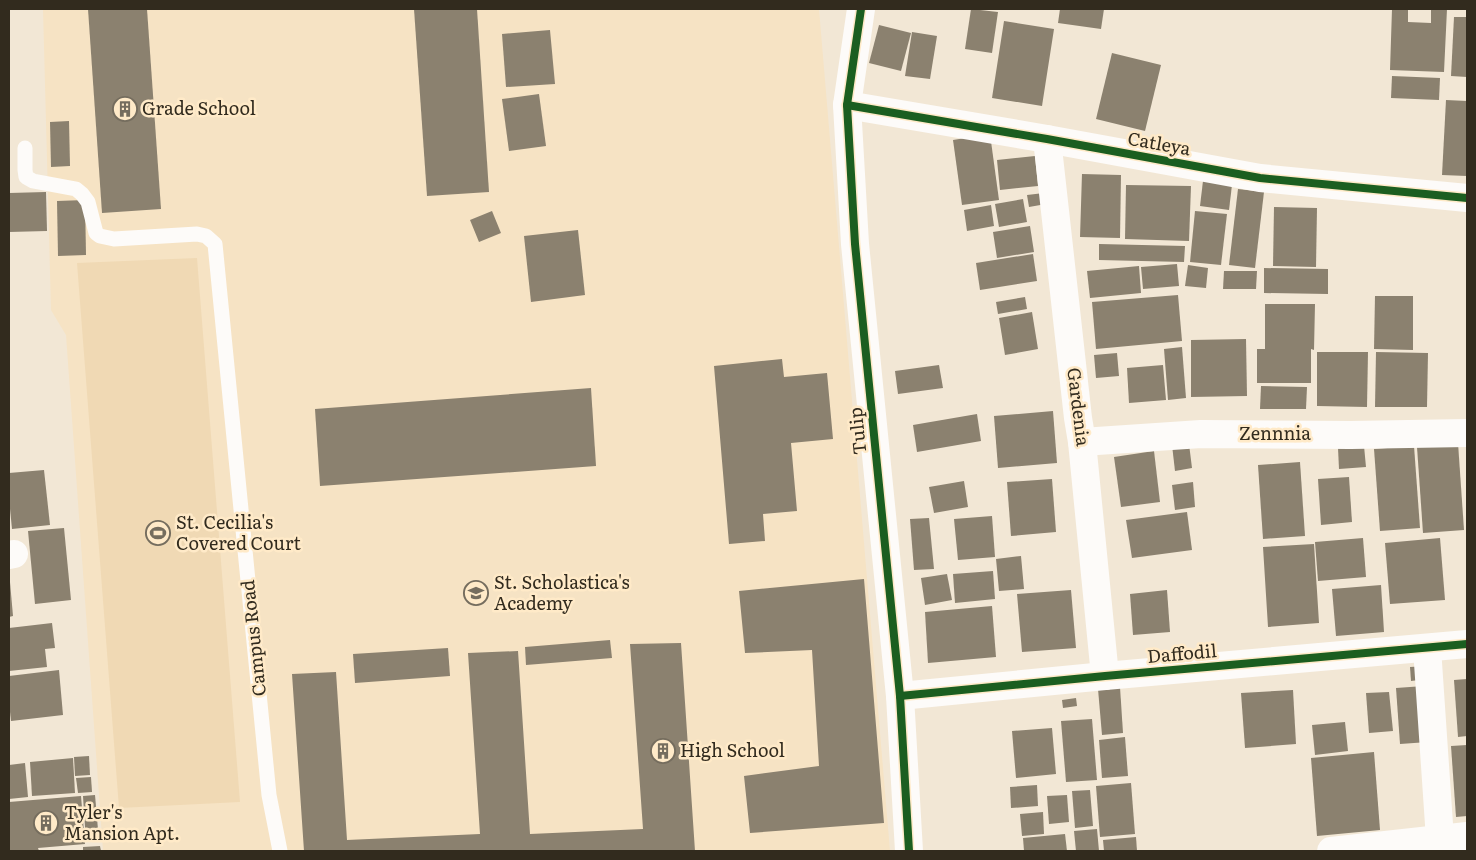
<svg xmlns="http://www.w3.org/2000/svg" width="1476" height="860" font-family="Literata,serif">
  <style>
    .built { fill: #f6e3c4 }
    .green { fill: #f0d9b4 }
    .building { fill: #8b816f }
    .lines { fill: none; stroke-linecap: round; stroke-linejoin: round }
    .lane { stroke: #fdfbf9; stroke-width: 15 }
    .street { stroke: #fdfbf9; stroke-width: 28 }
    .cycleway-casing { stroke: #ffeac8; stroke-width: 11 }
    .cycleway { stroke: #1b5e20; stroke-width: 8 }
    .labels { text-anchor: middle; stroke-width: 5; stroke-linejoin: round; paint-order: stroke }
    .poi-label { font-size: 18px; fill: #322b1e; stroke: #ffeac8; text-anchor: start }
    .street-label { font-size: 18px; fill: #322b1e; stroke: #ffeac8 }
  </style>
  <rect width="100%" height="100%" fill="#f2e7d5"/>
  <path class="built" d="M43,9H819L890,851H103L66,335L51,310Z"/>
  <path class="green" d="M197,258L240,802L119,808L77,263Z"/>
  <g class="building">
    <path d="M88,9H147L161,209L102,213Z"/>
    <path d="M414,9H477L489,192L427,196Z"/>
    <path d="M971,9L998,12L992,53L965,49Z"/>
    <path d="M1060,9H1104L1101,29L1058,23Z"/>
    <path d="M1392,9H1408V22L1431,23V9H1447L1444,72L1390,70Z"/>
    <path d="M1454,17H1467V77L1451,76Z"/>
    <path d="M1004,21L1054,29L1042,106L992,98Z"/>
    <path d="M879,25L911,33L901,71L869,63Z"/>
    <path d="M550,30L555,84L506,87L502,34Z"/>
    <path d="M912,32L937,36L930,79L905,76Z"/>
    <path d="M1112,53L1161,65L1145,131L1096,119Z"/>
    <path d="M1392,76L1440,78L1439,100L1391,98Z"/>
    <path d="M539,94L546,146L509,151L502,99Z"/>
    <path d="M1446,100L1467,101V176L1442,175Z"/>
    <path d="M69,121L70,166L51,167L50,122Z"/>
    <path d="M990,134L999,200L962,205L953,140Z"/>
    <path d="M1035,156L1038,186L1000,190L997,160Z"/>
    <path d="M1082,174L1121,175L1120,238L1080,237Z"/>
    <path d="M1203,181L1232,185L1229,210L1200,206Z"/>
    <path d="M1126,185L1191,186L1189,241L1125,239Z"/>
    <path d="M1238,189L1264,192L1255,268L1229,265Z"/>
    <path d="M46,192L47,231L9,232V193Z"/>
    <path d="M1044,193L1046,204L1029,207L1027,195Z"/>
    <path d="M1023,199L1027,222L999,227L995,204Z"/>
    <path d="M85,200L86,255L58,256L57,201Z"/>
    <path d="M991,205L994,226L967,231L964,210Z"/>
    <path d="M1274,207L1317,208L1316,267L1273,266Z"/>
    <path d="M492,211L501,233L479,242L470,220Z"/>
    <path d="M1195,211L1227,214L1221,265L1190,262Z"/>
    <path d="M1030,226L1034,252L997,258L993,232Z"/>
    <path d="M578,230L585,295L531,302L524,236Z"/>
    <path d="M1099,244L1185,246L1184,262L1099,260Z"/>
    <path d="M1033,254L1037,281L980,290L976,263Z"/>
    <path d="M1177,264L1179,286L1143,289L1141,267Z"/>
    <path d="M1188,265L1208,268L1206,288L1185,286Z"/>
    <path d="M1139,266L1141,293L1090,298L1087,271Z"/>
    <path d="M1264,268L1328,269V294L1264,293Z"/>
    <path d="M1224,271H1257L1256,289H1223Z"/>
    <path d="M1178,295L1182,341L1096,349L1092,302Z"/>
    <path d="M1375,296H1413V350L1374,349Z"/>
    <path d="M1025,297L1027,309L998,314L996,302Z"/>
    <path d="M1265,304H1315L1314,350L1311,349V383H1257V349H1265Z"/>
    <path d="M1032,312L1038,349L1005,355L999,318Z"/>
    <path d="M1246,339L1247,396L1191,397V340Z"/>
    <path d="M1182,347L1186,398L1168,400L1164,349Z"/>
    <path d="M1317,352H1368L1367,407L1317,406Z"/>
    <path d="M1376,352L1428,353L1427,407H1375Z"/>
    <path d="M1117,353L1119,376L1096,378L1094,355Z"/>
    <path d="M782,359L784,377L827,373L833,439L791,443L797,511L763,514L765,541L729,544L714,366Z"/>
    <path d="M939,365L943,388L898,394L895,371Z"/>
    <path d="M1163,365L1166,400L1129,403L1127,368Z"/>
    <path d="M1261,386L1307,387L1306,409H1260Z"/>
    <path d="M591,388L596,466L320,486L315,409Z"/>
    <path d="M1053,411L1057,463L998,468L994,416Z"/>
    <path d="M977,414L981,441L917,452L913,425Z"/>
    <path d="M1458,443L1464,530L1423,533L1417,447Z"/>
    <path d="M1189,444L1192,468L1175,471L1172,445Z"/>
    <path d="M1364,446L1366,467L1339,469L1338,448Z"/>
    <path d="M1414,446L1420,528L1380,531L1374,449Z"/>
    <path d="M1154,451L1160,502L1121,507L1114,457Z"/>
    <path d="M1300,462L1305,536L1263,539L1258,465Z"/>
    <path d="M44,470L50,525L12,529L9,499V473Z"/>
    <path d="M1349,477L1352,522L1321,525L1318,479Z"/>
    <path d="M1052,479L1056,532L1011,536L1007,482Z"/>
    <path d="M964,481L968,507L934,513L929,487Z"/>
    <path d="M1193,482L1195,507L1175,510L1172,485Z"/>
    <path d="M1187,512L1192,550L1132,558L1126,520Z"/>
    <path d="M992,516L995,557L958,560L954,519Z"/>
    <path d="M929,518L934,569L914,570L910,519Z"/>
    <path d="M64,528L71,600L35,604L28,531Z"/>
    <path d="M1363,538L1366,577L1318,581L1315,542Z"/>
    <path d="M1440,538L1445,600L1390,604L1385,543Z"/>
    <path d="M1314,544L1319,623L1268,627L1263,547Z"/>
    <path d="M1021,556L1024,589L999,591L996,559Z"/>
    <path d="M993,571L995,599L955,603L953,574Z"/>
    <path d="M947,574L952,600L925,605L921,578Z"/>
    <path d="M864,579L884,823L750,833L744,776L819,766L812,650L745,653L739,591Z"/>
    <path d="M10,582L13,616L9,617V583Z"/>
    <path d="M1381,585L1384,632L1336,636L1332,589Z"/>
    <path d="M1071,590L1076,648L1022,652L1017,594Z"/>
    <path d="M1167,590L1170,632L1133,635L1130,594Z"/>
    <path d="M992,606L996,657L928,663L925,612Z"/>
    <path d="M52,623L55,648L45,649L47,667L9,671V628Z"/>
    <path d="M610,640L612,658L526,665L525,647Z"/>
    <path d="M681,643L695,851H304L292,674L336,672L347,840L480,834L468,653L518,651L530,834L643,829L630,644Z"/>
    <path d="M448,648L450,676L355,683L353,654Z"/>
    <path d="M1426,666L1427,679L1411,681L1410,667Z"/>
    <path d="M59,670L63,715L11,721L9,703V676Z"/>
    <path d="M1467,679V736L1458,737L1454,680Z"/>
    <path d="M1424,686L1428,742L1400,744L1396,688Z"/>
    <path d="M1120,687L1123,733L1102,735L1098,689Z"/>
    <path d="M1293,690L1296,744L1245,748L1241,693Z"/>
    <path d="M1389,692L1393,731L1369,733L1366,693Z"/>
    <path d="M1076,698L1077,706L1063,708L1062,700Z"/>
    <path d="M1092,719L1097,780L1066,782L1061,721Z"/>
    <path d="M1345,722L1348,751L1315,755L1312,725Z"/>
    <path d="M1052,728L1056,774L1016,778L1012,731Z"/>
    <path d="M1125,737L1128,776L1102,778L1099,740Z"/>
    <path d="M1467,745V816L1456,817L1451,746Z"/>
    <path d="M1374,752L1380,830L1317,836L1311,758Z"/>
    <path d="M89,756L90,775L75,776L74,757Z"/>
    <path d="M73,758L75,793L32,796L30,762Z"/>
    <path d="M25,763L28,797L9,799V765Z"/>
    <path d="M91,777L92,792L78,793L76,778Z"/>
    <path d="M1131,783L1135,834L1100,837L1096,786Z"/>
    <path d="M1037,785L1038,806L1011,808L1010,787Z"/>
    <path d="M1090,790L1093,826L1075,828L1072,791Z"/>
    <path d="M95,795L99,841L86,842L83,796Z"/>
    <path d="M1067,795L1069,822L1049,824L1047,796Z"/>
    <path d="M81,796L85,844L38,848L39,851L9,850V802Z"/>
    <path d="M1043,812L1044,834L1022,836L1020,814Z"/>
    <path d="M1097,829L1099,851H1076L1074,831Z"/>
    <path d="M1065,834L1067,851H1024L1023,838Z"/>
    <path d="M1136,837L1137,851H1104L1103,840Z"/>
    <path d="M100,846L101,851H83V847Z"/>
  </g>
  <g class="lines">
    <path class="lane" d="M25,148V170L26,177L33,181L76,189L82,194L88,202L96,233L100,236L114,239L197,234L206,236L215,244L269,795L280,851"/>
    <g class="street">
      <path d="M861,9L847,105L855,244L900,696L909,851"/>
      <path d="M847,105L1047,139L1260,178L1467,198"/>
      <path d="M1047,139L1078,418L1082,442L1105,676"/>
      <path d="M1082,442L1201,434L1351,435L1467,433"/>
      <path d="M9,555L14,554"/>
      <path d="M1427,648L1440,839"/>
      <path d="M900,696L1105,676L1467,644"/>
      <path d="M1331,851L1467,836"/>
    </g>
    <defs>
      <g id="cycleway">
        <path d="M861,9L847,105L855,244L900,696L909,851"/>
        <path d="M847,105L1047,139L1260,178L1467,198"/>
        <path d="M900,696L1105,676L1467,644"/>
      </g>
    </defs>
    <use href="#cycleway" class="cycleway-casing"/>
    <use href="#cycleway" class="cycleway"/>
  </g>
  <defs>
    <symbol id="building-ring" viewBox="-11 -11 22 22"><circle r="9.5" fill="#ffeac8" stroke="#756d5e" stroke-width="1.5"/><path d="M-4-6H4V6H1V3H-1V6H-4ZM-2.5-4.3h1.7v1.8h-1.7ZM.8-4.3h1.7v1.8H.8ZM-2.5-1h1.7V.8h-1.7ZM.8-1h1.7V.8H.8Z" fill="#756d5e"/></symbol>
    <symbol id="stadium-ring" viewBox="-11 -11 22 22"><circle r="9.5" fill="#ffeac8" stroke="#756d5e" stroke-width="1.5"/><path d="M0-5a6.5 5 0 1 0 0 10a6.5 5 0 1 0 0-10ZM-3.5-1.8h7v3.6h-7Z" fill="#756d5e"/></symbol>
    <symbol id="school-ring" viewBox="-11 -11 22 22"><circle r="9.5" fill="#ffeac8" stroke="#756d5e" stroke-width="1.5"/><path d="M0-5L7-2L0 1L-7-2ZM-4 1L0 2.5L4 1V4Q0 6-4 4Z" fill="#756d5e"/></symbol>
  </defs>
  <g fill-rule="evenodd">
    <use href="#building-ring" x="111" y="95" width="28" height="28"/>
    <use href="#stadium-ring" x="144" y="519" width="28" height="28"/>
    <use href="#school-ring" x="462" y="579" width="28" height="28"/>
    <use href="#building-ring" x="649" y="737" width="28" height="28"/>
    <use href="#building-ring" x="32" y="809" width="28" height="28"/>
  </g>
  <g class="labels">
    <g class="poi-label">
      <text x="142" y="115">Grade School</text>
      <text x="176" y="529">St. Cecilia's<tspan x="176" dy="21">Covered Court</tspan></text>
      <text x="494" y="589">St. Scholastica's<tspan x="494" dy="21">Academy</tspan></text>
      <text x="680" y="757">High School</text>
      <text x="64" y="819">Tyler's<tspan x="64" dy="21">Mansion Apt.</tspan></text>
    </g>
    <g class="street-label">
      <text transform="translate(1159 144) rotate(10)" y="6">Catleya</text>
      <text transform="translate(1078 407) rotate(83)" y="6">Gardenia</text>
      <text transform="translate(858 431) rotate(-96)" y="6">Tulip</text>
      <text x="1275" y="440">Zennnia</text>
      <text transform="translate(254 638) rotate(-96)" y="6">Campus Road</text>
      <text transform="translate(1182 654) rotate(-5)" y="6">Daffodil</text>
    </g>
  </g>
  <rect width="1476" height="860" fill="none" stroke="#322b1e" stroke-width="20"/>
</svg>
